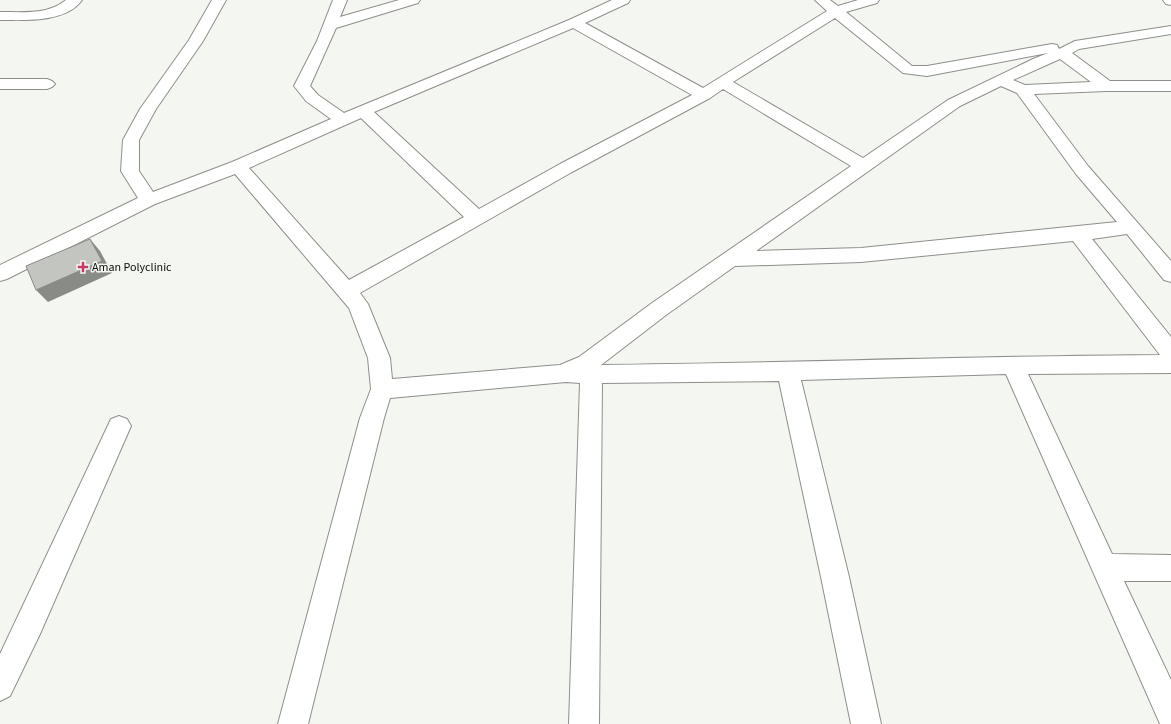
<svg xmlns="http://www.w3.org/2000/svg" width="1171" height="724" font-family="'Source Sans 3',sans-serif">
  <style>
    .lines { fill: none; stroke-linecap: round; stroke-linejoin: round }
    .minor-casing { stroke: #8c8f8a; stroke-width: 2 }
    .minor { fill: #fff; fill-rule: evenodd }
    .shaded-wall { fill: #888b86 }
    .building { fill: #c3c6c0; stroke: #888b86 }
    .poi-dot { fill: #c63969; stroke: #f4f7f1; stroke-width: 1.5 }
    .labels { text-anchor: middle; stroke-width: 3; stroke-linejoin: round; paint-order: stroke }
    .poi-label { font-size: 12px; fill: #0c0d0b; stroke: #f4f7f1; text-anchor: start }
  </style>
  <rect width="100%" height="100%" fill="#f4f7f1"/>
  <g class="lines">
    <defs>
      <g id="minor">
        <path d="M66,0H82C66,23 24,20 0,20V12C23,12 48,15 66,0Z"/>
        <path d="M212,0H226L203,41L156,109L139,140V171L153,192L232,162L331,119L306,101L294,86L317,41L333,0H347L340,17L399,0H420L418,3L336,28L310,86L318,95L344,113L569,20L612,0H630L628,3L585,23L703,88L827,11L815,0H830L838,6L858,0H879L877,3L846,12L912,66H927L1052,44L1057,45L1059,49L1075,41L1171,26V34L1079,49L1072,53L1110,81H1171V91H1106L1034,94L1088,166L1171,261V282L1164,280L1127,234L1092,239L1171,337V373L1028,374L1112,554L1171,555V581H1124L1171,680V724H1160L1006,374L801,380L849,577L881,724H851L821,577L779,381L602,383L599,724H569L580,383L566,382L390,398L384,418L308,724H278L360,418L371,389L368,358L349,308L235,174L155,204L7,279L0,281V265L138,198L121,171L123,140L140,109L189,40ZM835,18L903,73L927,76L1048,53L1033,59L948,100L863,158L733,82ZM573,28L692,95L560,164L479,209L374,112ZM1060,59L1091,82L1025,85L1013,80ZM1001,86L1017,93L1076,174L1117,222L861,248L756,251L960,106ZM723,89L851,166L652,303L579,357L560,365L392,379L390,358L368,304L360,293L572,172L710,98ZM361,118L464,217L349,280L249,168ZM1073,241L1160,355C974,356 787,363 601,365L666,315L735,266L861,262Z"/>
        <path d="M1163,0H1171V5L1166,4Z"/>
        <path d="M0,79H47L52,81L55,84L52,87L47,89H0Z"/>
        <path d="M119,416L127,419L131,426L40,634L10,696L0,701V654L111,419Z"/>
      </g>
    </defs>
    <use href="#minor" class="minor-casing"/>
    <use href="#minor" class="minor"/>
  </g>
  <path class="shaded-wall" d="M90,239L100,251L112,273L48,302L36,290Z"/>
  <path class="building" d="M90,239L102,261L36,290L26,266Z"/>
  <path class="poi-dot" d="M81 261h4v4h4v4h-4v4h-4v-4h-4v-4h4z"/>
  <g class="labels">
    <g class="poi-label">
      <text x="92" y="271">Aman Polyclinic</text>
    </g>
  </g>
</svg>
